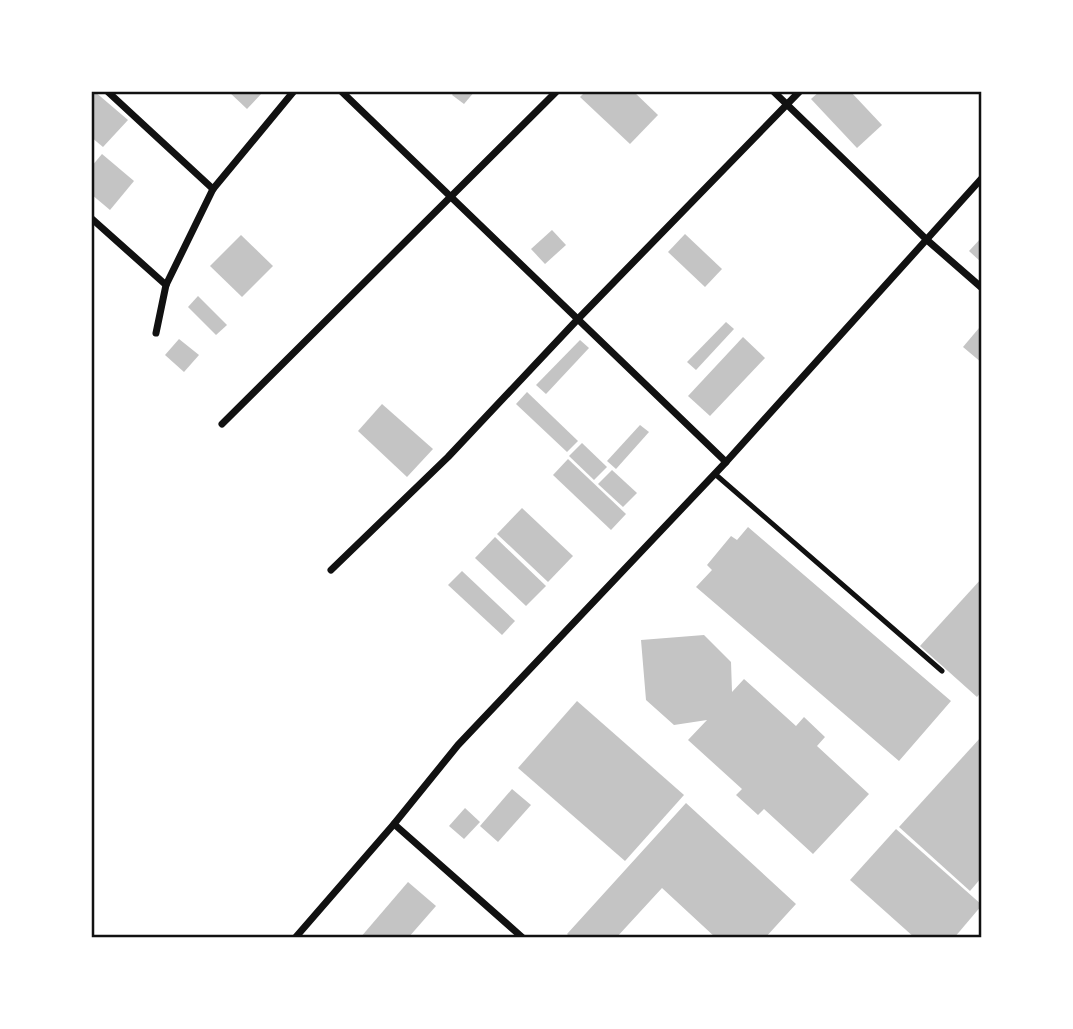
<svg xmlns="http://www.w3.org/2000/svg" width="1073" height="1029" font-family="Karla,sans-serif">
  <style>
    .building { fill: #c4c4c4 }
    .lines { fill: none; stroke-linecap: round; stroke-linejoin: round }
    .service { stroke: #111; stroke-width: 5 }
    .minor { stroke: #111; stroke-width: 7 }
    .neatline { fill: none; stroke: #111; stroke-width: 2.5 }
  </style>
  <rect width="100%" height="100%" fill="#fff"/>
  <g class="building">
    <path d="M94,91L128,120L103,147L91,137V94Z"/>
    <path d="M228,91H264L247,109Z"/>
    <path d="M455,91H475L464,104L452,95Z"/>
    <path d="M586,91H633L658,115L630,144L580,97Z"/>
    <path d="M820,91H850L882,125L857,148L811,99Z"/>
    <path d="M102,154L134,181L110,210L91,194V167Z"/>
    <path d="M552,230L566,245L545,264L531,249Z"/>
    <path d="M685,234L722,269L705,287L668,252Z"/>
    <path d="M241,235L273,266L242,297L210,266Z"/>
    <path d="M982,237V263L969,251Z"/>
    <path d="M198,296L227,325L216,335L188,307Z"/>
    <path d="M726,322L734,329L696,370L687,362Z"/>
    <path d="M979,328L982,331V363L963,347Z"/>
    <path d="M743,337L765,358L710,416L688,396Z"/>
    <path d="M179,339L199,355L184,372L165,355Z"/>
    <path d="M580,340L589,348L546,394L536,385Z"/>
    <path d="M527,392L578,441L567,452L516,404Z"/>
    <path d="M382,404L433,449L407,477L358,431Z"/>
    <path d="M640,425L649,432L616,469L607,461Z"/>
    <path d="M582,443L607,467L594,480L569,456Z"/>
    <path d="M568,459L626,514L611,530L553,475Z"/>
    <path d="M612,470L637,493L623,507L598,484Z"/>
    <path d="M522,508L573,556L548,582L497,534Z"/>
    <path d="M748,527L951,701L899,761L696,587L712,570L707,565L731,536L737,540Z"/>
    <path d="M495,537L546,586L526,606L475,558Z"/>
    <path d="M462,571L515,621L502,635L448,585Z"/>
    <path d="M982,578V691L977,697L920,646Z"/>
    <path d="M704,635L731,662L732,692L744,679L796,726L804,717L825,737L817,746L869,794L813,854L764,809L758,815L736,795L742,789L688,740L707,720L674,725L646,700L641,640Z"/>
    <path d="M577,701L684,795L625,861L518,768Z"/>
    <path d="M981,737L982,739V877L970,891L899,827Z"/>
    <path d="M512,789L531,805L498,842L480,826Z"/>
    <path d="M686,803L796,904L765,938H716L662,888L616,938H571L567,934Z"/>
    <path d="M465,808L480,822L464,839L449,826Z"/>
    <path d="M896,829L982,905L954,938H915L850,880Z"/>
    <path d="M408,882L436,906L408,938H360Z"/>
  </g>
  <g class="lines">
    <path class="service" d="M715,474L942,671"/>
    <g class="minor">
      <path d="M107,91L213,189"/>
      <path d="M341,91L726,462"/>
      <path d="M773,91L927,240L982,288"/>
      <path d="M91,218L166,285"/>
      <path d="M156,333L166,285L213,189L294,91"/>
      <path d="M222,424L557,91"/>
      <path d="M331,570L448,457L577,320L800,91"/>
      <path d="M394,824L523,938"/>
      <path d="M295,938L394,824L458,745L726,462L982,178"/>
    </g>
  </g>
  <rect width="1073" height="1029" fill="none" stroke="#ffffff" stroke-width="186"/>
  <rect x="93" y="93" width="887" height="843" class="neatline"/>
</svg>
